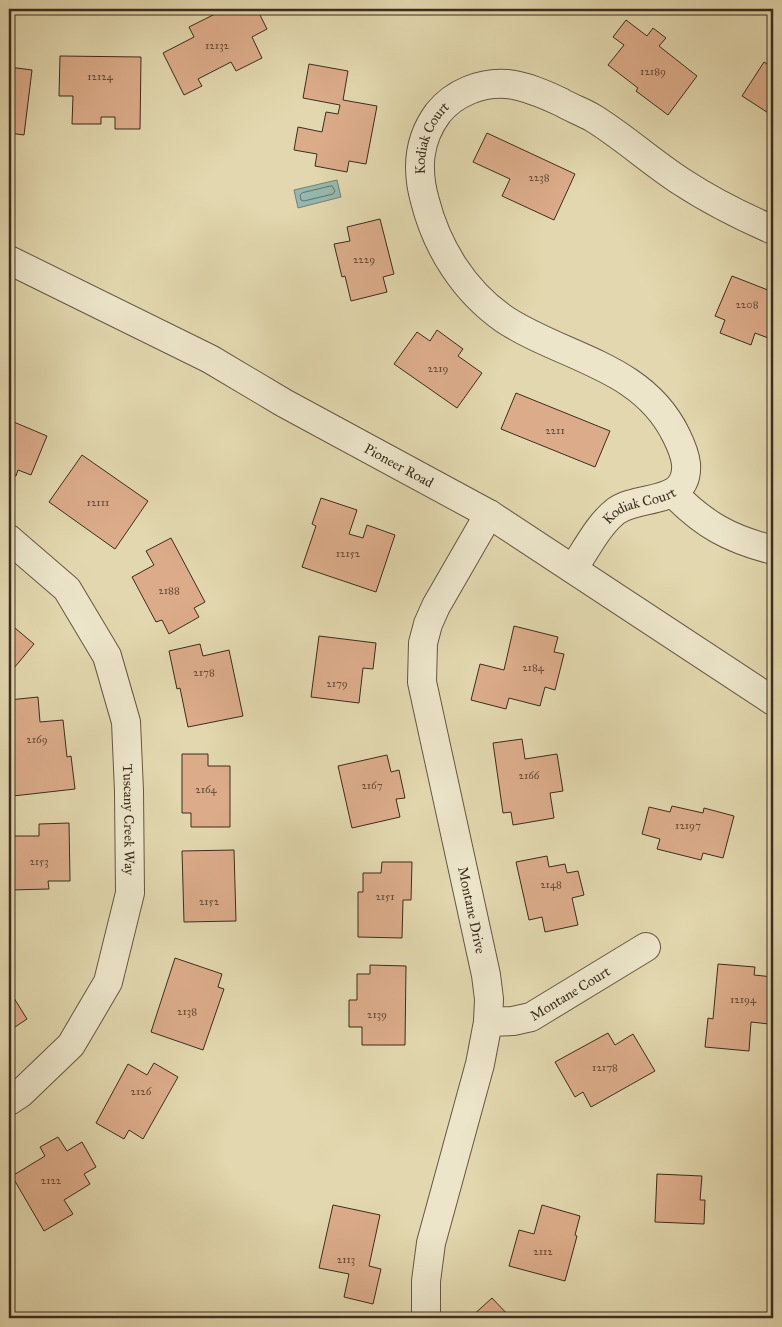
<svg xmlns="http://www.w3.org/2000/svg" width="782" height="1327" font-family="'IM FELL Great Primer',serif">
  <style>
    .water { fill: #95b8b0; stroke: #728076 }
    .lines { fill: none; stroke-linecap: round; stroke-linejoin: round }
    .shore { stroke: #697267; stroke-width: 1 }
    .building { fill: #dcac8a; stroke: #3d2c1e }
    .minor-casing { stroke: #665742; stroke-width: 30 }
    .minor { stroke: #ece5ca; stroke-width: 28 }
    .labels { text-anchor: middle; stroke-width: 5; stroke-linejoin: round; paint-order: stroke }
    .number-label { font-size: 11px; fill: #654c39 }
    .street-label { font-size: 14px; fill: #3d2c1e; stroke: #ece5ca }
  </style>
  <rect width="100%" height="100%" fill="#e2d7ae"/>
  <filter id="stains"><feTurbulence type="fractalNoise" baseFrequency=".004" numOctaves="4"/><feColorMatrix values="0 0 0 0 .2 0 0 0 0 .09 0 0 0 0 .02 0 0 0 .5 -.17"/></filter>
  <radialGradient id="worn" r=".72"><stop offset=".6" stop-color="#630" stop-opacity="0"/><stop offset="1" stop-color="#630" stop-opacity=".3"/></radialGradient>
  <path class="water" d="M337,180L341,197L298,208L294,190Z"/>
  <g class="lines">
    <path class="shore" d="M332,186L335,191L333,194L304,201L301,200L300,195L302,193Z"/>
  </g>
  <g class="building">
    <path d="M220,9H257L267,29L252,37L262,58L236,71L231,62L198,79L202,86L184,95L163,53L194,37L189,27L221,11Z"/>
    <path d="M626,20L647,36L653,28L666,38L659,46L697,76L668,115L636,91L638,88L608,65L624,45L613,37Z"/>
    <path d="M60,56L141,57L140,129H115V117H101V124H72L73,96H59Z"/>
    <path d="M764,62L773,68V116L742,96Z"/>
    <path d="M309,64L348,71L343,100L377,106L366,164L349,161L347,172L315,166L317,154L294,150L298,127L322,132L326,112L338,114L340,105L303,98Z"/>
    <path d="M9,67L32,70L24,135L9,133Z"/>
    <path d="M487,133L575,174L554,220L502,196L510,179L473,162Z"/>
    <path d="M380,219L394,274L383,277L387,292L351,301L345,276L342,277L334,244L350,241L347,227Z"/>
    <path d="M732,276L773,292V333L771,339L755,333L751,345L720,333L725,320L715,316Z"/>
    <path d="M437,330L463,349L458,356L482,373L457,408L394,364L417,332L430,341Z"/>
    <path d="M516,393L610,431L595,467L501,429Z"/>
    <path d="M9,420L47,436L31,475L18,470L16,476L9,474Z"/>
    <path d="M82,455L148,501L115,549L49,502Z"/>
    <path d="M321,498L357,510L349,534L363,538L367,525L395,535L376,592L302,567L316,526L312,524Z"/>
    <path d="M171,538L205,602L194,608L199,617L169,634L162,620L156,622L132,577L154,565L146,551Z"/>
    <path d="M9,623L34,644L9,674Z"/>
    <path d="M514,626L558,637L554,652L564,654L555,690L545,687L540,706L509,698L506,709L471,700L480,664L504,670Z"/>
    <path d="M319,636L376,643L373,669L363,668L359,703L311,697Z"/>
    <path d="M200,644L203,656L229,650L243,716L188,727L180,688L177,689L169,651Z"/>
    <path d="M38,697L40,722L63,720L67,757L71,756L75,789L13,796L9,754V725L12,724L9,700Z"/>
    <path d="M522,739L525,759L557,754L563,791L550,793L554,818L513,825L511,812L503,813L493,743Z"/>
    <path d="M182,754H208V766H230V827H191V813H182Z"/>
    <path d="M387,755L391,772L399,770L405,798L396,799L400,817L352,828L338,766Z"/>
    <path d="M672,806L703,813L704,808L734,816L723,858L703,853L701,860L657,849L660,839L642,834L649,807L670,812Z"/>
    <path d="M69,823L70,881H48L49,889L10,890L9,836H39V824Z"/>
    <path d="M234,850L236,921L184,922L182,851Z"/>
    <path d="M547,856L549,867L565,864L567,873L578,871L584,895L572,898L578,925L545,932L542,917L529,920L516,862Z"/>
    <path d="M382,862H412L411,900H403L402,938L358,937V892H363V873H381Z"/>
    <path d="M175,958L222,974L218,987L224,989L203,1050L151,1032Z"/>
    <path d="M718,964L755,967L754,975L773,977L769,1024L751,1022L749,1051L705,1047L708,1018L713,1019Z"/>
    <path d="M370,965L406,966L405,1045H362V1027H349V1000H357V974H370Z"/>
    <path d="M9,990L27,1019L9,1031Z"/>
    <path d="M608,1033L615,1045L633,1034L655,1071L591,1107L583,1092L575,1097L555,1062Z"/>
    <path d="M154,1063L178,1077L143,1139L129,1130L124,1139L96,1123L128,1064L147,1075Z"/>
    <path d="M58,1137L67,1151L82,1142L96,1167L84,1174L90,1184L64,1200L73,1214L44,1231L12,1176L45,1156L40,1147Z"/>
    <path d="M657,1174L702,1176L700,1200H705L704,1224L655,1222Z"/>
    <path d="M333,1205L380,1215L369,1266L381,1269L373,1304L344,1297L349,1274L319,1268Z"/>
    <path d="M542,1205L580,1216L575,1235L577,1236L565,1281L509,1266L519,1230L534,1234Z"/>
    <path d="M492,1298L511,1318H472L471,1317Z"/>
  </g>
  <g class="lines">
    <defs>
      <g id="minor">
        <path id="s1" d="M9,260L210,359L284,403L489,514L773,701"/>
        <path d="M673,493C704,525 730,539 773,550"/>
        <path id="s2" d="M9,539L67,589L107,656L126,722L129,791L130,893L108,982L71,1045L21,1093L9,1101"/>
        <path id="s3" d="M573,569C586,550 598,525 616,511C640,494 689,506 686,464C685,454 681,445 676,435C642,365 563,358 504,319C464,291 437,248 425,201C416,169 418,140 438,113C454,93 481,82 507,84C526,86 544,94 561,102C571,108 583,112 593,118C624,137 651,162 682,182C711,201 741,216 773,230"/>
        <path id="s4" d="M488,1022L513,1021L531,1017L646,947"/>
        <path d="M426,1318V1281L431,1243L480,1064L488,1022L489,999L486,975L422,682L423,643L428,624L436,606L489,514"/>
      </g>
    </defs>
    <use href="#minor" class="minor-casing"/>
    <use href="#minor" class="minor"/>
  </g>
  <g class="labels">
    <g class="number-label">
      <text x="217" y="49">12132</text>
      <text x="653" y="75">12189</text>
      <text x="100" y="80">12124</text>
      <text x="539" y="181">2238</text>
      <text x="364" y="263">2229</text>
      <text x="747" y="308">2208</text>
      <text x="438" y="372">2219</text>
      <text x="555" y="434">2211</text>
      <text x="98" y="506">12111</text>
      <text x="348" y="557">12152</text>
      <text x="169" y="594">2188</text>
      <text x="533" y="671">2184</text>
      <text x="204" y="676">2178</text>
      <text x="337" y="687">2179</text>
      <text x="37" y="743">2169</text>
      <text x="529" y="779">2166</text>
      <text x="372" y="789">2167</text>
      <text x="206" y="793">2164</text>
      <text x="688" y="829">12197</text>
      <text x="39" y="865">2153</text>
      <text x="551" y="888">2148</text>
      <text x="385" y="900">2151</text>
      <text x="209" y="905">2152</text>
      <text x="743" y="1003">12194</text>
      <text x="187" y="1015">2138</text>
      <text x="377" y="1018">2139</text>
      <text x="605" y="1071">12178</text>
      <text x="141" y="1095">2126</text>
      <text x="51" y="1184">2122</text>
      <text x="543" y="1255">2112</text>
      <text x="346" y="1263">2113</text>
    </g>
    <g class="street-label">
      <text dy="5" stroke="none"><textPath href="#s3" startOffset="619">Kodiak Court</textPath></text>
      <text dy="5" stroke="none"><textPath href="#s1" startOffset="441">Pioneer Road</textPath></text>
      <text dy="5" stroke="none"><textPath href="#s3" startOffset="96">Kodiak Court</textPath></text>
      <text dy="5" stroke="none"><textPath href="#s2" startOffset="321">Tuscany Creek Way</textPath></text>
      <text transform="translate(472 910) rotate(78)" y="5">Montane Drive</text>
      <text dy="5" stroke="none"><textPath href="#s4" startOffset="89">Montane Court</textPath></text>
    </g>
  </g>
  <rect width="782" height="1327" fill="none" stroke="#e2d7ae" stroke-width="30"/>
  <rect x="10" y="10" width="762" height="1307" fill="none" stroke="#3d2c1e" stroke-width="2.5"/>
  <rect x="15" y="15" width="752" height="1297" fill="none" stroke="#3d2c1e"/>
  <rect width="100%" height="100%" filter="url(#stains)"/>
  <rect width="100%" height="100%" fill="url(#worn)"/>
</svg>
